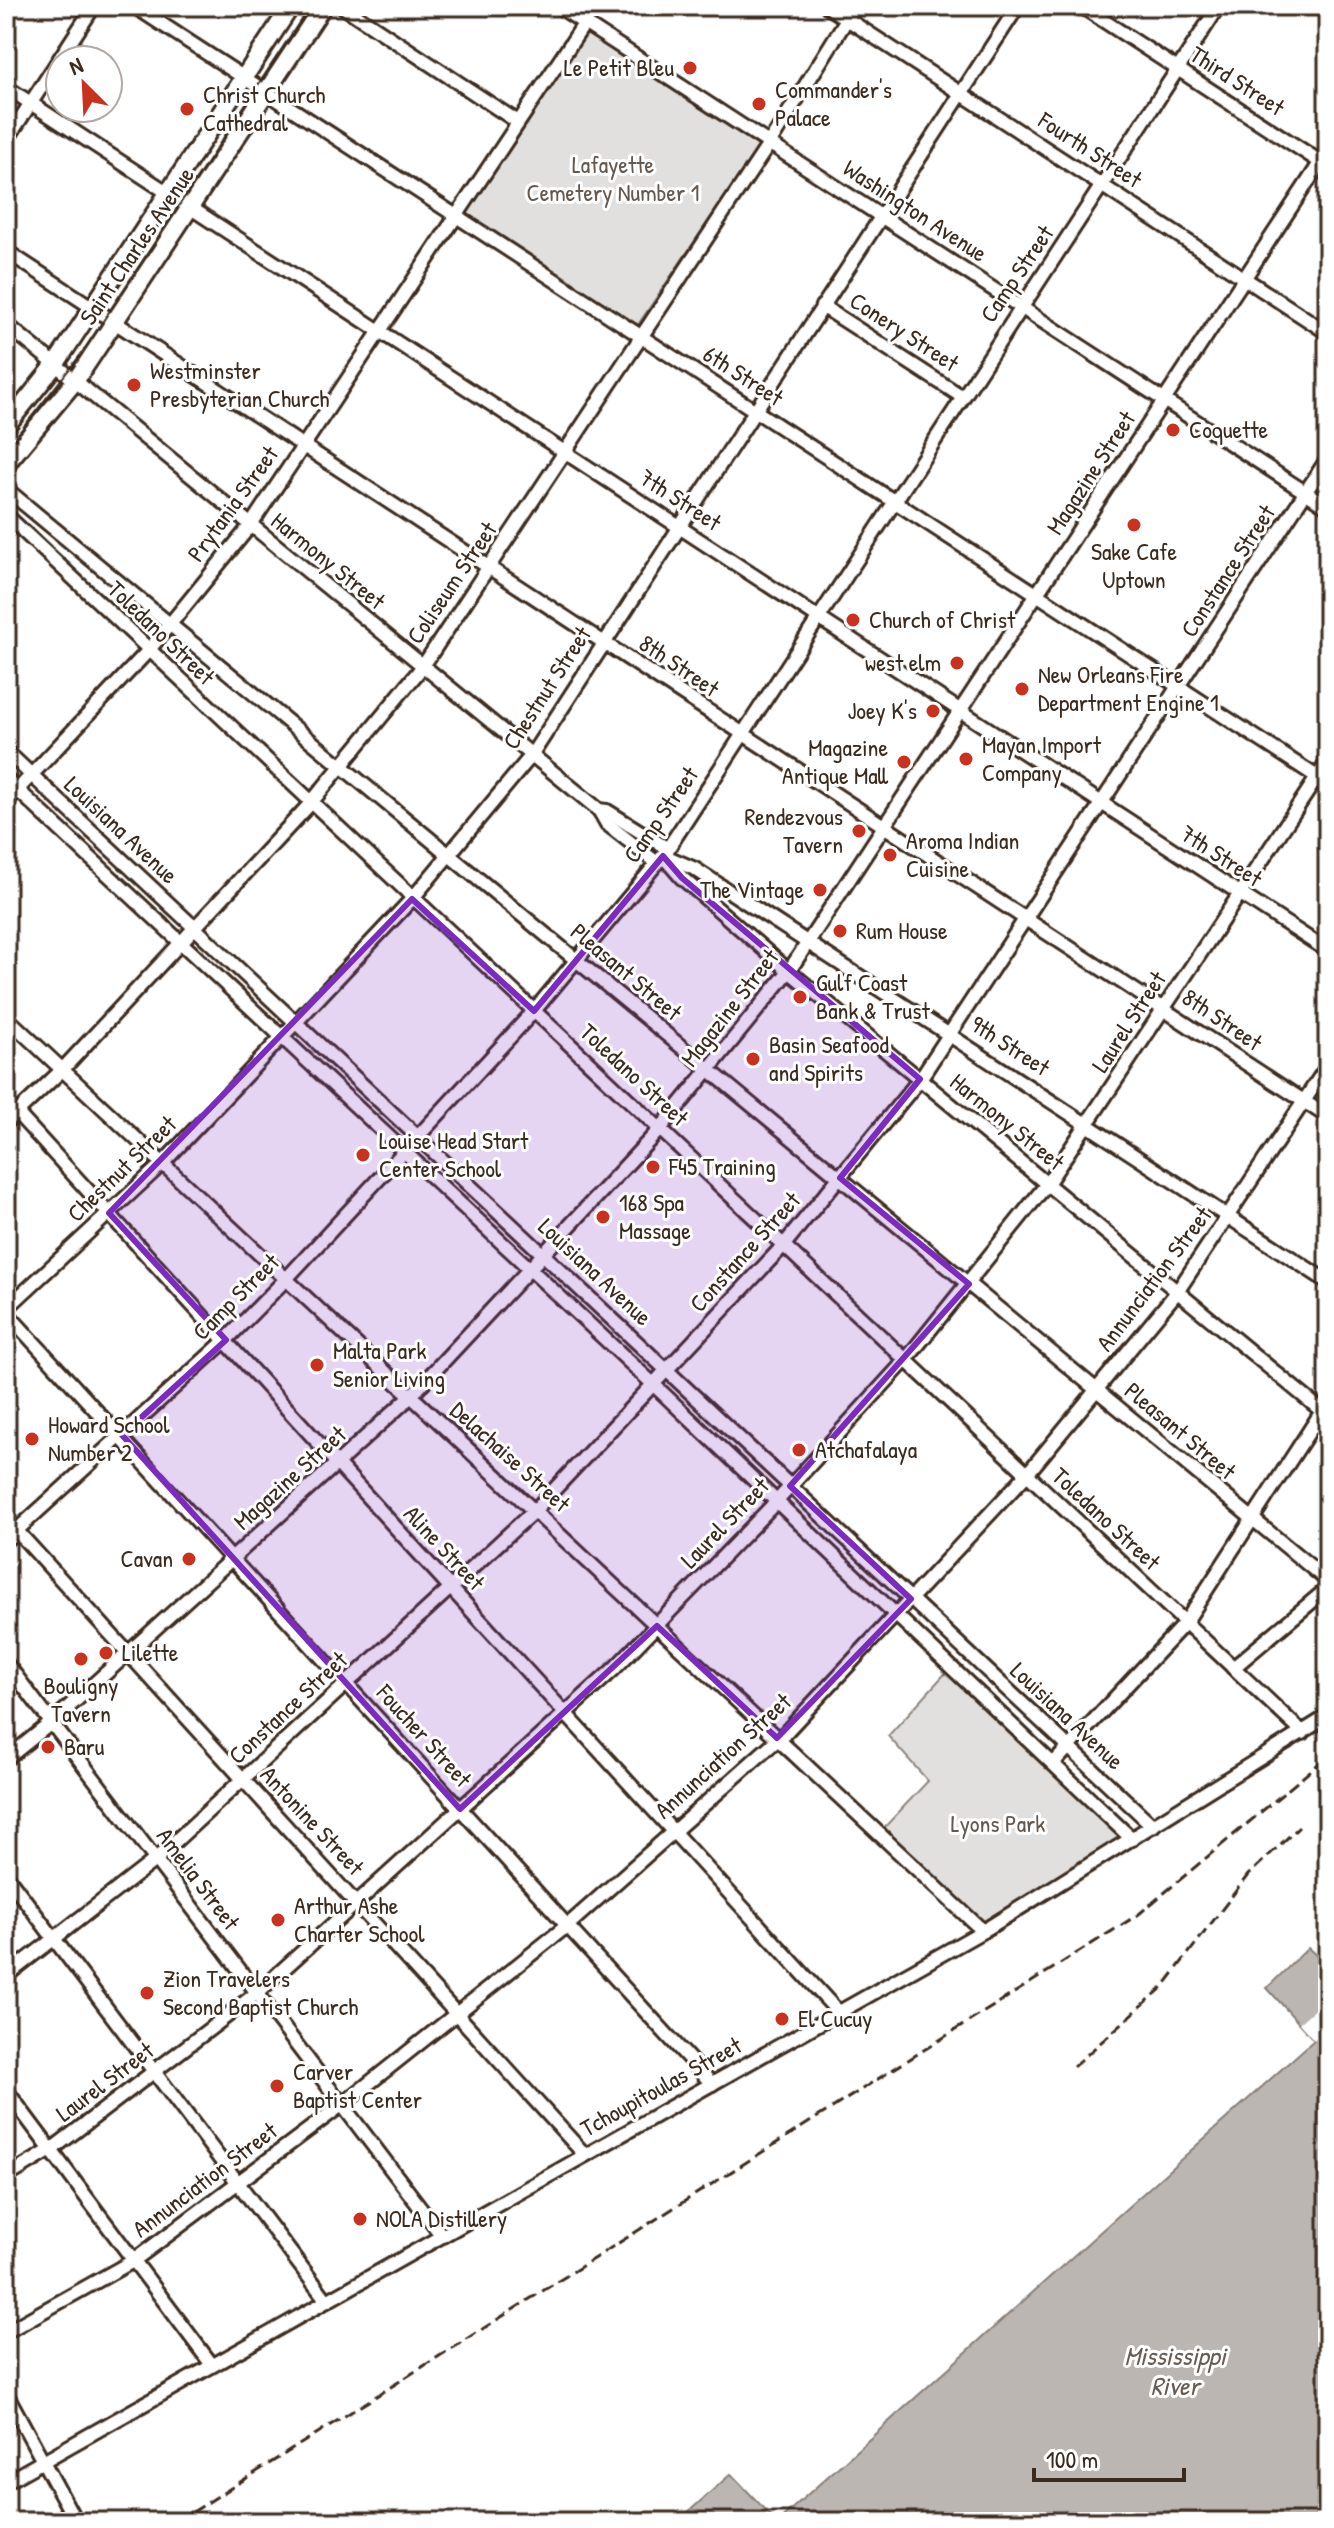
<svg xmlns="http://www.w3.org/2000/svg" width="1334" height="2528" font-family="'Patrick Hand',sans-serif">
  <style>
    .green { fill: #e2e0de; stroke: #8e857e; stroke-width: 2 }
    .water { fill: #bcb6b3; stroke: #887e77; stroke-width: 2 }
    .pier { fill: #fff }
    .lines { fill: none; stroke-linecap: round; stroke-linejoin: round }
    .minor-casing { stroke: #3b2a1e; stroke-width: 18 }
    .major-casing { stroke: #3b2a1e; stroke-width: 22 }
    .minor { stroke: #fff; stroke-width: 12 }
    .major { stroke: #fff; stroke-width: 16 }
    .tram { stroke: #3b2a1e; stroke-width: 2 }
    .rail { stroke: #3b2a1e; stroke-width: 3; stroke-dasharray: 12 6; stroke-linecap: butt }
    .marked { fill: #7b2cbf; fill-opacity: 0.2; stroke: #7b2cbf; stroke-width: 6; stroke-linejoin: round }
    .poi-dot { fill: #c8321e; stroke: #fff; stroke-width: 3 }
    .labels { text-anchor: middle; stroke-width: 6; stroke-linejoin: round; paint-order: stroke }
    .poi-label { font-size: 24px; fill: #3b2a1e; stroke: #fff; text-anchor: start }
    .street-label { font-size: 24px; fill: #3b2a1e; stroke: #fff }
    .park-label { font-size: 24px; fill: #65584e; stroke: #fff }
    .water-label { font-size: 26px; font-style: italic; fill: #685b52; stroke: #fff }
  </style>
  <rect width="100%" height="100%" fill="#fff"/>
  <filter id="ink" filterUnits="userSpaceOnUse"><feTurbulence type="fractalNoise" baseFrequency=".0125" numOctaves="2"/><feDisplacementMap in="SourceGraphic" scale="16" xChannelSelector="R" yChannelSelector="G"/><feConvolveMatrix kernelMatrix="1 2 1 2 8 2 1 2 1" color-interpolation-filters="sRGB"/></filter>
  <g filter="url(#ink)">
    <g class="green">
      <path d="M588,32L760,145L637,326L467,214Z"/>
      <path d="M952,1666L1132,1839L983,1931L879,1833L928,1781L888,1736Z"/>
    </g>
    <path class="water" d="M1308,1948L1328,1966V2522H677L731,2474L777,2522L1314,2040L1267,1988Z"/>
    <path class="pier" d="M1328,1997V2027L1314,2040L1299,2023Z"/>
    <g class="lines">
      <defs>
        <g id="minor">
          <path d="M134,6L1328,784"/>
          <path d="M342,6L518,122"/>
          <path d="M558,6L1328,507"/>
          <path d="M827,6L1328,333"/>
          <path d="M1081,6L1328,167"/>
          <path d="M6,87L1328,951"/>
          <path d="M6,141L94,6"/>
          <path d="M6,251L1328,1117"/>
          <path d="M822,306L961,396"/>
          <path d="M6,324L599,810L607,811L668,849"/>
          <path d="M6,489L1328,1581"/>
          <path d="M6,515L1303,1733"/>
          <path d="M6,751L1153,1826"/>
          <path d="M6,779L653,1384L1132,1839"/>
          <path d="M6,802L148,651L250,526L596,6"/>
          <path d="M599,810L607,824L657,863"/>
          <path d="M663,856L682,878L789,971L1328,1416"/>
          <path d="M665,856L695,869L1328,1282"/>
          <path d="M6,1017L983,1931"/>
          <path d="M17,1113L839,2013"/>
          <path d="M6,1123L62,1070L310,804L423,666L769,144L855,6"/>
          <path d="M6,1309L163,1163L412,899L531,756L1018,6"/>
          <path d="M6,1312L712,2084"/>
          <path d="M6,1519L585,2155"/>
          <path d="M6,1540L226,1340L287,1278L534,1011L663,856L1219,6"/>
          <path d="M6,1663L442,2236"/>
          <path d="M1233,1668L1328,1588"/>
          <path d="M6,1759L51,1723L411,1396L660,1129L789,971L1328,151"/>
          <path d="M1054,1763L1185,1623L1328,1402"/>
          <path d="M6,1875L327,2301"/>
          <path d="M6,1976L155,1860L536,1509L783,1246L920,1079L1328,458"/>
          <path d="M6,2090L212,2365"/>
          <path d="M6,2177L51,2150L257,1993L614,1669L777,1501L905,1361L1047,1184L1328,761"/>
          <path d="M6,2332L133,2261L343,2104L568,1925L786,1732L1027,1474L1177,1292L1328,1065"/>
          <path d="M6,2393L76,2522"/>
          <path d="M6,2482L983,1931L1328,1716"/>
        </g>
        <g id="major">
          <path d="M6,426L55,365L291,6"/>
          <path d="M6,464L76,380L323,6"/>
        </g>
      </defs>
      <use href="#minor" class="minor-casing"/>
      <use href="#major" class="major-casing"/>
      <use href="#minor" class="minor"/>
      <use href="#major" class="major"/>
      <path class="tram" d="M6,449L82,353L310,6"/>
      <g class="rail">
        <path d="M1073,2067L1163,1987L1248,1875L1299,1827"/>
        <path d="M177,2522L1139,1914L1328,1756"/>
      </g>
    </g>
  </g>
  <path class="marked" d="M663,856L682,878L920,1079L840,1178L969,1284L790,1486L911,1599L777,1738L657,1626L460,1809L122,1435L226,1340L109,1213L412,899L534,1011Z"/>
  <g class="poi-dot">
    <circle cx="690" cy="68" r="8"/>
    <circle cx="759" cy="104" r="8"/>
    <circle cx="187" cy="109" r="8"/>
    <circle cx="134" cy="385" r="8"/>
    <circle cx="1173" cy="430" r="8"/>
    <circle cx="1134" cy="525" r="8"/>
    <circle cx="853" cy="620" r="8"/>
    <circle cx="957" cy="663" r="8"/>
    <circle cx="1022" cy="689" r="8"/>
    <circle cx="933" cy="711" r="8"/>
    <circle cx="966" cy="759" r="8"/>
    <circle cx="904" cy="762" r="8"/>
    <circle cx="859" cy="831" r="8"/>
    <circle cx="890" cy="855" r="8"/>
    <circle cx="820" cy="890" r="8"/>
    <circle cx="840" cy="931" r="8"/>
    <circle cx="800" cy="997" r="8"/>
    <circle cx="753" cy="1059" r="8"/>
    <circle cx="363" cy="1155" r="8"/>
    <circle cx="653" cy="1167" r="8"/>
    <circle cx="603" cy="1217" r="8"/>
    <circle cx="317" cy="1365" r="8"/>
    <circle cx="32" cy="1439" r="8"/>
    <circle cx="799" cy="1450" r="8"/>
    <circle cx="189" cy="1559" r="8"/>
    <circle cx="106" cy="1653" r="8"/>
    <circle cx="81" cy="1659" r="8"/>
    <circle cx="48" cy="1747" r="8"/>
    <circle cx="278" cy="1920" r="8"/>
    <circle cx="147" cy="1993" r="8"/>
    <circle cx="782" cy="2019" r="8"/>
    <circle cx="277" cy="2086" r="8"/>
    <circle cx="360" cy="2219" r="8"/>
  </g>
  <g class="labels">
    <g class="poi-label">
      <text x="674" y="76" text-anchor="end">Le Petit Bleu</text>
      <text x="775" y="98">Commander's<tspan x="775" dy="28">Palace</tspan></text>
      <text x="203" y="103">Christ Church<tspan x="203" dy="28">Cathedral</tspan></text>
      <text x="150" y="379">Westminster<tspan x="150" dy="28">Presbyterian Church</tspan></text>
      <text x="1189" y="438">Coquette</text>
      <text x="1134" y="560" text-anchor="middle">Sake Cafe<tspan x="1134" dy="28">Uptown</tspan></text>
      <text x="869" y="628">Church of Christ</text>
      <text x="941" y="671" text-anchor="end">west elm</text>
      <text x="1038" y="683">New Orleans Fire<tspan x="1038" dy="28">Department Engine 1</tspan></text>
      <text x="917" y="719" text-anchor="end">Joey K's</text>
      <text x="982" y="753">Mayan Import<tspan x="982" dy="28">Company</tspan></text>
      <text x="888" y="756" text-anchor="end">Magazine<tspan x="888" dy="28">Antique Mall</tspan></text>
      <text x="843" y="825" text-anchor="end">Rendezvous<tspan x="843" dy="28">Tavern</tspan></text>
      <text x="906" y="849">Aroma Indian<tspan x="906" dy="28">Cuisine</tspan></text>
      <text x="804" y="898" text-anchor="end">The Vintage</text>
      <text x="856" y="939">Rum House</text>
      <text x="816" y="991">Gulf Coast<tspan x="816" dy="28">Bank &amp; Trust</tspan></text>
      <text x="769" y="1053">Basin Seafood<tspan x="769" dy="28">and Spirits</tspan></text>
      <text x="379" y="1149">Louise Head Start<tspan x="379" dy="28">Center School</tspan></text>
      <text x="669" y="1175">F45 Training</text>
      <text x="619" y="1211">168 Spa<tspan x="619" dy="28">Massage</tspan></text>
      <text x="333" y="1359">Malta Park<tspan x="333" dy="28">Senior Living</tspan></text>
      <text x="48" y="1433">Howard School<tspan x="48" dy="28">Number 2</tspan></text>
      <text x="815" y="1458">Atchafalaya</text>
      <text x="173" y="1567" text-anchor="end">Cavan</text>
      <text x="122" y="1661">Lilette</text>
      <text x="81" y="1694" text-anchor="middle">Bouligny<tspan x="81" dy="28">Tavern</tspan></text>
      <text x="64" y="1755">Baru</text>
      <text x="294" y="1914">Arthur Ashe<tspan x="294" dy="28">Charter School</tspan></text>
      <text x="163" y="1987">Zion Travelers<tspan x="163" dy="28">Second Baptist Church</tspan></text>
      <text x="798" y="2027">El Cucuy</text>
      <text x="293" y="2080">Carver<tspan x="293" dy="28">Baptist Center</tspan></text>
      <text x="376" y="2227">NOLA Distillery</text>
    </g>
    <g class="street-label">
      <text transform="translate(1237 81) rotate(33)" y="8">Third Street</text>
      <text transform="translate(1090 150) rotate(33)" y="8">Fourth Street</text>
      <text transform="translate(915 211) rotate(33)" y="8">Washington Avenue</text>
      <text transform="translate(137 246) rotate(-56)" y="8">Saint Charles Avenue</text>
      <text transform="translate(1017 274) rotate(-56)" y="8">Camp Street</text>
      <text transform="translate(904 332) rotate(33)" y="8">Conery Street</text>
      <text transform="translate(743 376) rotate(33)" y="8">6th Street</text>
      <text transform="translate(1091 473) rotate(-57)" y="8">Magazine Street</text>
      <text transform="translate(680 500) rotate(33)" y="8">7th Street</text>
      <text transform="translate(233 504) rotate(-54)" y="8">Prytania Street</text>
      <text transform="translate(328 561) rotate(39)" y="8">Harmony Street</text>
      <text transform="translate(1228 571) rotate(-57)" y="8">Constance Street</text>
      <text transform="translate(452 583) rotate(-56)" y="8">Coliseum Street</text>
      <text transform="translate(161 633) rotate(44)" y="8">Toledano Street</text>
      <text transform="translate(679 666) rotate(34)" y="8">8th Street</text>
      <text transform="translate(547 688) rotate(-57)" y="8">Chestnut Street</text>
      <text transform="translate(661 815) rotate(-55)" y="8">Camp Street</text>
      <text transform="translate(121 830) rotate(43)" y="8">Louisiana Avenue</text>
      <text transform="translate(1221 856) rotate(33)" y="8">7th Street</text>
      <text transform="translate(626 972) rotate(40)" y="8">Pleasant Street</text>
      <text transform="translate(730 1008) rotate(-52)" y="8">Magazine Street</text>
      <text transform="translate(1222 1020) rotate(34)" y="8">8th Street</text>
      <text transform="translate(1129 1022) rotate(-57)" y="8">Laurel Street</text>
      <text transform="translate(1010 1046) rotate(33)" y="8">9th Street</text>
      <text transform="translate(634 1075) rotate(43)" y="8">Toledano Street</text>
      <text transform="translate(1007 1122) rotate(39)" y="8">Harmony Street</text>
      <text transform="translate(122 1169) rotate(-44)" y="8">Chestnut Street</text>
      <text transform="translate(745 1252) rotate(-48)" y="8">Constance Street</text>
      <text transform="translate(595 1272) rotate(43)" y="8">Louisiana Avenue</text>
      <text transform="translate(1154 1279) rotate(-53)" y="8">Annunciation Street</text>
      <text transform="translate(236 1297) rotate(-45)" y="8">Camp Street</text>
      <text transform="translate(1180 1431) rotate(40)" y="8">Pleasant Street</text>
      <text transform="translate(510 1457) rotate(42)" y="8">Delachaise Street</text>
      <text transform="translate(290 1478) rotate(-42)" y="8">Magazine Street</text>
      <text transform="translate(1106 1519) rotate(43)" y="8">Toledano Street</text>
      <text transform="translate(725 1523) rotate(-46)" y="8">Laurel Street</text>
      <text transform="translate(444 1548) rotate(47)" y="8">Aline Street</text>
      <text transform="translate(288 1708) rotate(-43)" y="8">Constance Street</text>
      <text transform="translate(1067 1716) rotate(43)" y="8">Louisiana Avenue</text>
      <text transform="translate(424 1736) rotate(48)" y="8">Foucher Street</text>
      <text transform="translate(723 1756) rotate(-42)" y="8">Annunciation Street</text>
      <text transform="translate(312 1821) rotate(47)" y="8">Antonine Street</text>
      <text transform="translate(198 1879) rotate(53)" y="8">Amelia Street</text>
      <text transform="translate(105 2082) rotate(-37)" y="8">Laurel Street</text>
      <text transform="translate(661 2087) rotate(-29)" y="8">Tchoupitoulas Street</text>
      <text transform="translate(205 2180) rotate(-37)" y="8">Annunciation Street</text>
    </g>
    <g class="park-label">
      <text x="613" y="173">Lafayette<tspan x="613" dy="28">Cemetery Number 1</tspan></text>
      <text x="998" y="1832">Lyons Park</text>
    </g>
    <g class="water-label">
      <text x="1175" y="2365">Mississippi<tspan x="1175" dy="30">River</tspan></text>
    </g>
  </g>
  <rect width="1334" height="2528" fill="none" stroke="#fff" stroke-width="32"/>
  <rect x="16" y="16" width="1302" height="2496" fill="none" stroke="#3b2a1e" stroke-width="3" filter="url(#ink)"/>
  <g transform="translate(84 84) rotate(336)"><circle r="38" fill="#ffffff" stroke="#b1aaa5" stroke-width="2"/>
  <path d="M0-6L14 30L0 20L-14 30Z" fill="#c8321e"/>
  <text y="-12" font-size="22" font-weight="bold" text-anchor="middle" fill="#3b2a1e">N</text>
  </g>
  <path d="M1034 2468v12h150v-12" fill="none" stroke="#3b2a1e" stroke-width="4"/>
  <text x="1046" y="2468" font-size="24" fill="#3b2a1e" stroke="#ffffff" stroke-width="6" paint-order="stroke">100 m</text>
</svg>
